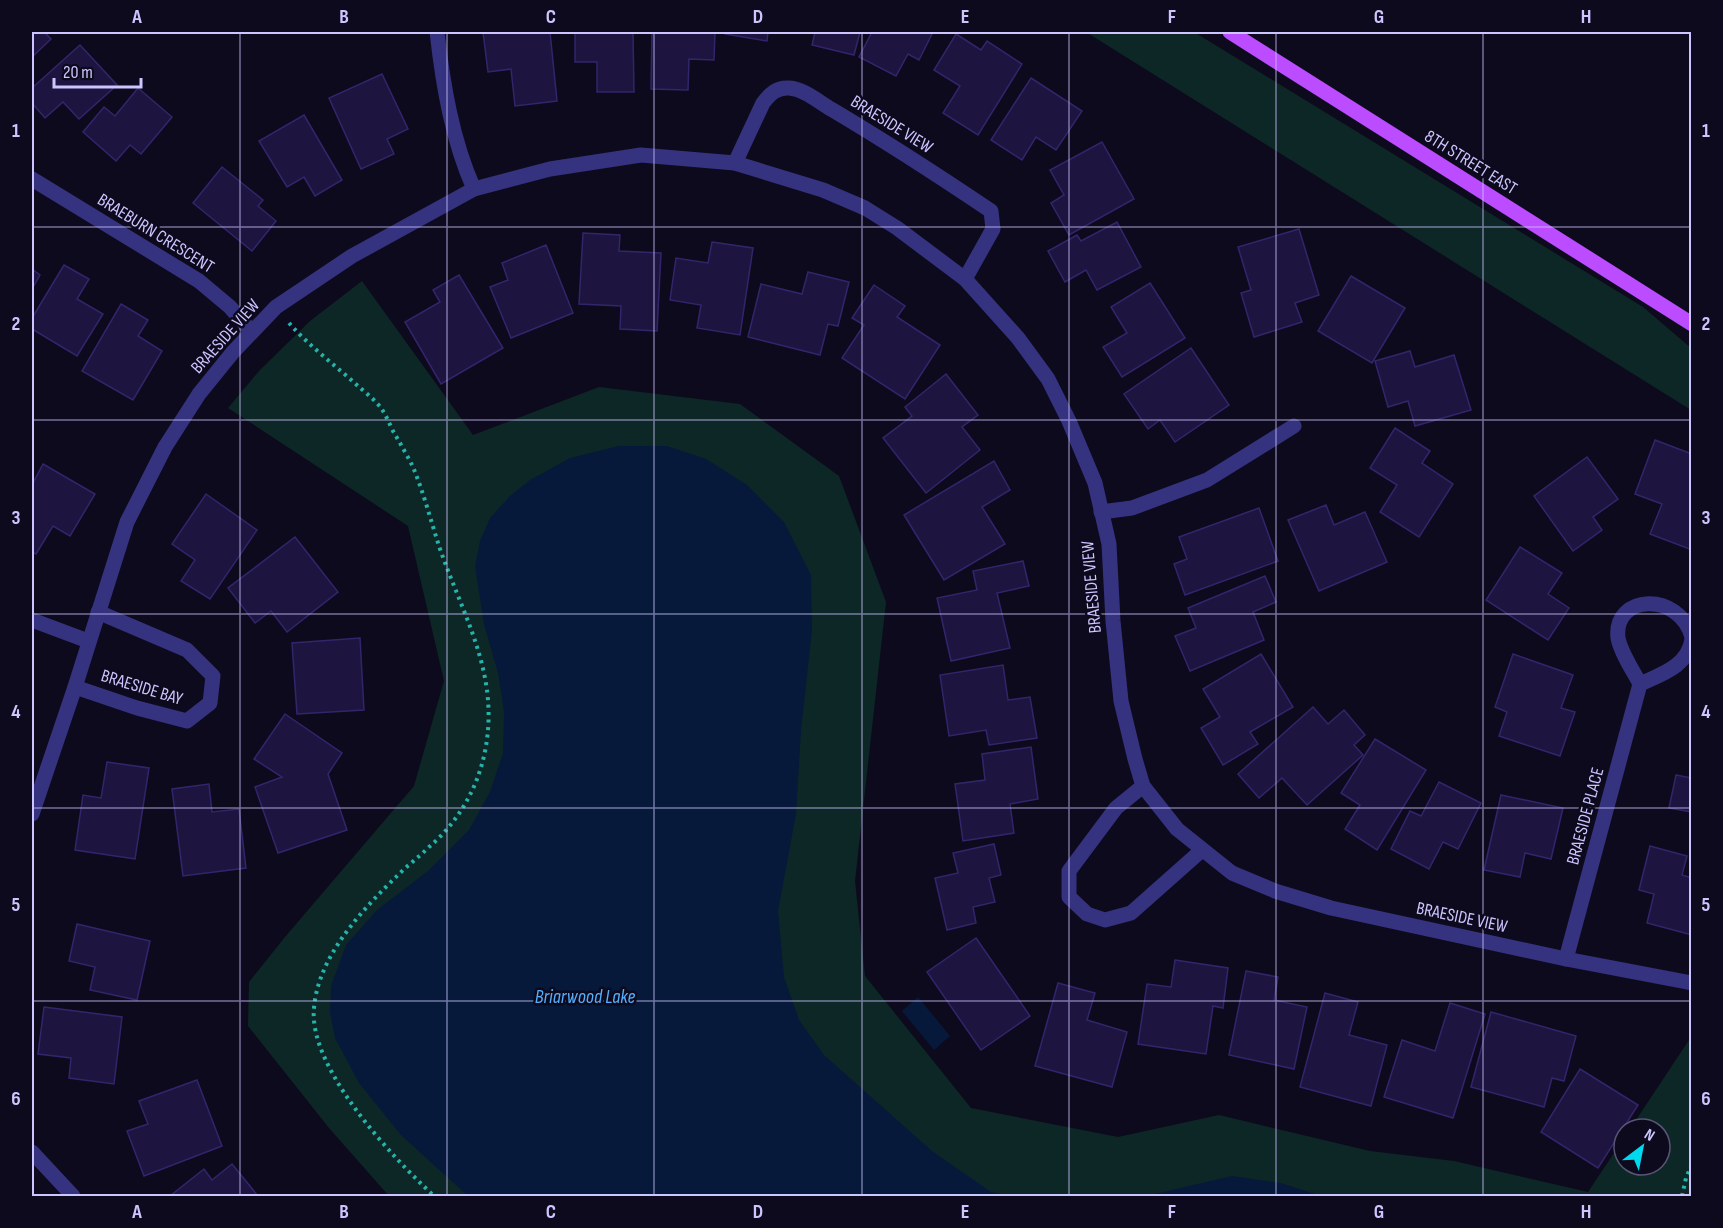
<svg xmlns="http://www.w3.org/2000/svg" width="1723" height="1228" font-family="'Sofia Sans Condensed',sans-serif">
  <style>
    .green { fill: #0d2726 }
    .water { fill: #06193a }
    .building { fill: #1d153f; stroke: #33256c; stroke-width: 1.5 }
    .lines { fill: none; stroke-linecap: round; stroke-linejoin: round }
    .path { stroke: #25b4ab; stroke-width: 4; stroke-dasharray: 3 4.5; stroke-linecap: butt }
    .minor { stroke: #35327f; stroke-width: 15 }
    .major { stroke: #bc4cff; stroke-width: 15 }
    .grid { fill: none; stroke: #ccc5ff; stroke-width: 1.5; stroke-opacity: 0.55 }
    .labels { text-anchor: middle; stroke-width: 5; stroke-linejoin: round; paint-order: stroke }
    .street-label { font-size: 18px; fill: #ccc5ff; stroke: #0d0a1d }
    .water-label { font-size: 20px; font-style: italic; fill: #53b0ff; stroke: #0d0a1d }
    .neatline { fill: none; stroke: #ccc5ff; stroke-width: 2 }
    .grid-label { font-size: 20px; text-anchor: middle; font-weight: bold; fill: #ccc5ff }
  </style>
  <rect width="100%" height="100%" fill="#0d0a1d"/>
  <g class="green">
    <path d="M1086,32H1194L1643,307L1691,348V410Z"/>
    <path d="M362,281L473,435L599,387L740,404L839,476L886,602L855,881L865,976L971,1108L1118,1137L1219,1115L1370,1151L1454,1161L1588,1192L1624,1138V1165H1660V1129H1630L1691,1037V1196H389L329,1128L248,1026L249,982L285,937L414,786L444,681L408,526L228,408L259,371L310,321Z"/>
  </g>
  <g class="water">
    <path d="M619,446H667L706,459L747,485L784,522L811,575L812,630L801,730L796,814L778,911L784,977L799,1020L824,1055L932,1151L991,1192L1011,1196H468L401,1135L359,1083L335,1038L330,1012L331,986L346,945L377,910L428,871L469,830L490,792L503,753L504,712L498,673L484,624L475,566L480,541L490,518L510,496L530,480L570,458Z"/>
    <path d="M918,997L950,1036L934,1050L902,1011Z"/>
    <path d="M1232,1176L1281,1183L1321,1196H1146Z"/>
  </g>
  <g class="building">
    <path d="M32,32H44L51,39L32,57Z"/>
    <path d="M483,32H550L557,101L515,106L511,69L488,72Z"/>
    <path d="M575,32H633L634,92H597V62H575Z"/>
    <path d="M652,32H715L714,60L689,59L688,90L651,89Z"/>
    <path d="M726,32H768L767,41L725,34Z"/>
    <path d="M815,32H860L854,55L812,45Z"/>
    <path d="M872,32H933L919,60L908,54L896,76L859,57Z"/>
    <path d="M956,34L981,50L987,41L1022,64L978,135L943,113L960,86L934,70Z"/>
    <path d="M80,45L117,85L79,119L63,102L45,118L32,103V88Z"/>
    <path d="M382,74L408,129L387,139L394,154L361,169L329,98Z"/>
    <path d="M1031,78L1082,111L1056,150L1036,137L1022,160L991,140Z"/>
    <path d="M138,88L172,117L141,154L130,145L116,161L83,132L104,107L115,116Z"/>
    <path d="M304,115L342,180L315,196L304,177L287,187L259,141Z"/>
    <path d="M1102,142L1134,199L1069,235L1051,203L1064,195L1050,170Z"/>
    <path d="M222,167L263,200L258,206L276,221L252,251L193,203Z"/>
    <path d="M1117,222L1141,267L1097,290L1086,270L1065,282L1048,251L1077,235L1081,241Z"/>
    <path d="M1299,229L1319,295L1295,303L1302,322L1254,337L1241,293L1251,290L1238,247Z"/>
    <path d="M583,233L620,235L619,251L661,253L657,331L620,329L621,306L579,304Z"/>
    <path d="M712,242L753,248L740,335L697,328L701,305L670,300L676,258L708,263Z"/>
    <path d="M546,245L573,313L511,338L490,287L508,280L502,263Z"/>
    <path d="M64,265L89,279L77,299L103,314L77,356L32,329V318Z"/>
    <path d="M32,269L40,275L32,289Z"/>
    <path d="M808,272L849,282L838,326L828,324L820,355L748,337L761,284L802,294Z"/>
    <path d="M459,275L503,348L441,384L405,322L440,302L433,290Z"/>
    <path d="M1351,276L1405,308L1372,363L1318,331Z"/>
    <path d="M1150,283L1185,338L1122,377L1103,347L1127,333L1111,307Z"/>
    <path d="M874,285L905,306L897,317L940,345L905,399L842,358L864,325L852,318Z"/>
    <path d="M121,304L148,320L138,336L162,351L133,400L82,371Z"/>
    <path d="M1191,348L1229,405L1175,442L1160,420L1148,429L1124,394Z"/>
    <path d="M1410,351L1415,367L1454,355L1471,410L1415,426L1408,401L1388,407L1375,361Z"/>
    <path d="M946,374L978,415L962,427L980,450L926,493L883,438L912,416L905,407Z"/>
    <path d="M1395,428L1430,451L1422,463L1453,484L1419,537L1380,512L1397,485L1370,468Z"/>
    <path d="M1655,440L1692,454V550L1650,534L1662,504L1635,494Z"/>
    <path d="M1587,457L1618,499L1593,517L1602,530L1573,551L1534,496Z"/>
    <path d="M994,461L1010,490L982,507L1005,544L944,580L904,515Z"/>
    <path d="M43,464L95,494L70,536L53,526L36,554L32,552V485Z"/>
    <path d="M206,494L257,530L210,599L181,581L195,560L172,544Z"/>
    <path d="M1326,505L1334,525L1365,512L1387,562L1319,591L1288,520Z"/>
    <path d="M1259,508L1278,561L1185,595L1174,564L1187,559L1179,537Z"/>
    <path d="M295,537L338,592L287,632L271,611L255,623L228,588Z"/>
    <path d="M1520,547L1562,573L1548,594L1569,608L1548,640L1486,600Z"/>
    <path d="M1023,561L1029,586L997,593L1010,648L951,661L937,598L977,590L973,571Z"/>
    <path d="M1265,576L1276,602L1253,612L1264,640L1190,671L1175,636L1196,628L1188,608Z"/>
    <path d="M360,638L364,710L297,714L292,643Z"/>
    <path d="M1261,654L1293,707L1250,732L1258,744L1223,765L1201,728L1220,717L1203,689Z"/>
    <path d="M1513,654L1573,675L1561,708L1575,712L1560,756L1499,736L1507,712L1495,707Z"/>
    <path d="M1003,665L1008,700L1030,697L1037,738L989,745L986,730L949,736L940,675Z"/>
    <path d="M1313,707L1328,724L1344,710L1365,735L1354,745L1363,755L1307,805L1282,778L1259,798L1238,774Z"/>
    <path d="M285,714L342,753L328,774L347,830L278,853L255,787L282,777L254,759Z"/>
    <path d="M1375,739L1426,770L1377,850L1345,829L1360,805L1341,793Z"/>
    <path d="M1031,747L1038,799L1010,804L1014,833L963,841L955,784L985,780L982,754Z"/>
    <path d="M107,762L149,768L135,859L75,850L83,795L101,798Z"/>
    <path d="M1676,775L1692,778V812L1669,808Z"/>
    <path d="M1439,782L1481,803L1458,849L1443,842L1429,869L1391,849L1410,811L1421,816Z"/>
    <path d="M209,784L212,812L239,809L246,868L183,876L172,789Z"/>
    <path d="M1501,795L1563,808L1551,859L1525,853L1520,877L1484,870Z"/>
    <path d="M994,844L1001,875L989,878L995,902L973,907L976,923L947,930L935,878L958,873L953,853Z"/>
    <path d="M1650,846L1687,856L1682,875L1692,878V935L1647,923L1654,894L1639,890Z"/>
    <path d="M77,924L150,941L137,1000L90,990L95,967L69,961Z"/>
    <path d="M976,938L1030,1016L981,1050L927,972Z"/>
    <path d="M1175,960L1228,968L1223,1008L1213,1006L1206,1054L1138,1044L1147,984L1171,987Z"/>
    <path d="M1246,971L1278,977L1274,1000L1307,1007L1294,1069L1229,1055Z"/>
    <path d="M1058,983L1095,993L1087,1020L1127,1032L1112,1087L1035,1066Z"/>
    <path d="M1325,993L1358,1002L1349,1035L1387,1045L1371,1106L1300,1087Z"/>
    <path d="M1450,1003L1485,1014L1453,1118L1384,1097L1402,1040L1435,1051Z"/>
    <path d="M44,1007L122,1017L114,1084L69,1078L71,1058L38,1054Z"/>
    <path d="M1491,1012L1576,1036L1564,1081L1552,1078L1544,1107L1471,1087Z"/>
    <path d="M1580,1069L1638,1105L1598,1168L1541,1132Z"/>
    <path d="M197,1080L222,1146L144,1176L127,1131L148,1124L139,1101Z"/>
    <path d="M232,1164L258,1196H170L204,1169L212,1180Z"/>
  </g>
  <g class="lines">
    <g class="path">
      <path d="M289,323C309,346 336,366 358,386C366,393 375,400 381,408C386,415 389,423 393,431C400,443 407,455 413,467C423,491 431,521 439,546C463,617 502,676 484,756C476,791 457,823 429,847C419,857 408,865 398,875C363,909 318,956 314,1008C308,1068 393,1158 434,1196"/>
      <path d="M1682,1196L1686,1178L1692,1164"/>
    </g>
    <g class="minor">
      <path d="M437,32C443,85 452,140 474,189"/>
      <path d="M735,163L763,103C770,94 777,87 789,88C804,89 819,102 831,109C885,141 939,176 991,211L993,229L965,279"/>
      <path d="M32,179L199,281L230,307L251,331"/>
      <path d="M1101,512L1132,508L1207,480L1294,426"/>
      <path d="M32,620L88,641"/>
      <path d="M1640,684C1662,674 1688,666 1692,639"/>
      <path d="M75,687L137,708L187,721L210,703L213,676L187,650L98,612"/>
      <path d="M1143,786L1116,808L1069,871V897L1087,914L1105,920L1131,913L1202,850"/>
      <path d="M32,814L75,687L127,522L165,447L199,394L233,352L276,307L352,256L474,189L550,169L641,155L735,163L823,190L865,208L897,228L965,279L1018,338L1048,379L1069,421L1095,483L1109,544L1113,621L1121,701L1135,759L1143,786L1177,829L1232,873L1275,891L1331,908L1566,959L1692,983"/>
      <path d="M1566,959L1640,684C1633,670 1621,654 1618,638C1613,594 1679,591 1692,637"/>
      <path d="M32,1152L73,1196"/>
    </g>
    <path class="major" d="M1230,32L1692,324"/>
  </g>
  <path class="grid" d="M240,32V1196M447,32V1196M654,32V1196M862,32V1196M1069,32V1196M1276,32V1196M1483,32V1196M32,227H1692M32,420H1692M32,614H1692M32,808H1692M32,1001H1692"/>
  <g class="labels">
    <g class="street-label">
      <text transform="translate(892 124) rotate(32)" y="6">BRAESIDE VIEW</text>
      <text transform="translate(1471 162) rotate(32)" y="6">8TH STREET EAST</text>
      <text transform="translate(156 233) rotate(32)" y="6">BRAEBURN CRESCENT</text>
      <text transform="translate(225 336) rotate(-48)" y="6">BRAESIDE VIEW</text>
      <text transform="translate(1091 587) rotate(-95)" y="6">BRAESIDE VIEW</text>
      <text transform="translate(142 687) rotate(17)" y="6">BRAESIDE BAY</text>
      <text transform="translate(1585 816) rotate(-75)" y="6">BRAESIDE PLACE</text>
      <text transform="translate(1462 917) rotate(12)" y="6">BRAESIDE VIEW</text>
    </g>
    <g class="water-label">
      <text x="585" y="1003">Briarwood Lake</text>
    </g>
  </g>
  <rect width="1723" height="1228" fill="none" stroke="#0d0a1d" stroke-width="66"/>
  <g transform="translate(1642 1147) rotate(32)"><circle r="28" fill="#0d0a1d" stroke="#595577" stroke-width="1.5"/>
  <path d="M0-4.5L10 22L0 15L-10 22Z" fill="#00d8f0"/>
  <text y="-9" font-size="16" font-weight="bold" text-anchor="middle" fill="#ccc5ff">N</text>
  </g>
  <path d="M54 78v9h87v-9" fill="none" stroke="#ccc5ff" stroke-width="3"/>
  <text x="63" y="78" font-size="18" fill="#ccc5ff" stroke="#0d0a1d" stroke-width="4.5" paint-order="stroke">20 m</text>
  <rect x="33" y="33" width="1657" height="1162" class="neatline"/>
  <g class="grid-label">
    <text x="137" y="23">A</text>
    <text x="344" y="23">B</text>
    <text x="551" y="23">C</text>
    <text x="758" y="23">D</text>
    <text x="965" y="23">E</text>
    <text x="1172" y="23">F</text>
    <text x="1379" y="23">G</text>
    <text x="1586" y="23">H</text>
    <text x="16" y="137">1</text>
    <text x="1706" y="137">1</text>
    <text x="16" y="330">2</text>
    <text x="1706" y="330">2</text>
    <text x="16" y="524">3</text>
    <text x="1706" y="524">3</text>
    <text x="16" y="718">4</text>
    <text x="1706" y="718">4</text>
    <text x="16" y="911">5</text>
    <text x="1706" y="911">5</text>
    <text x="16" y="1105">6</text>
    <text x="1706" y="1105">6</text>
    <text x="137" y="1218">A</text>
    <text x="344" y="1218">B</text>
    <text x="551" y="1218">C</text>
    <text x="758" y="1218">D</text>
    <text x="965" y="1218">E</text>
    <text x="1172" y="1218">F</text>
    <text x="1379" y="1218">G</text>
    <text x="1586" y="1218">H</text>
  </g>
</svg>
